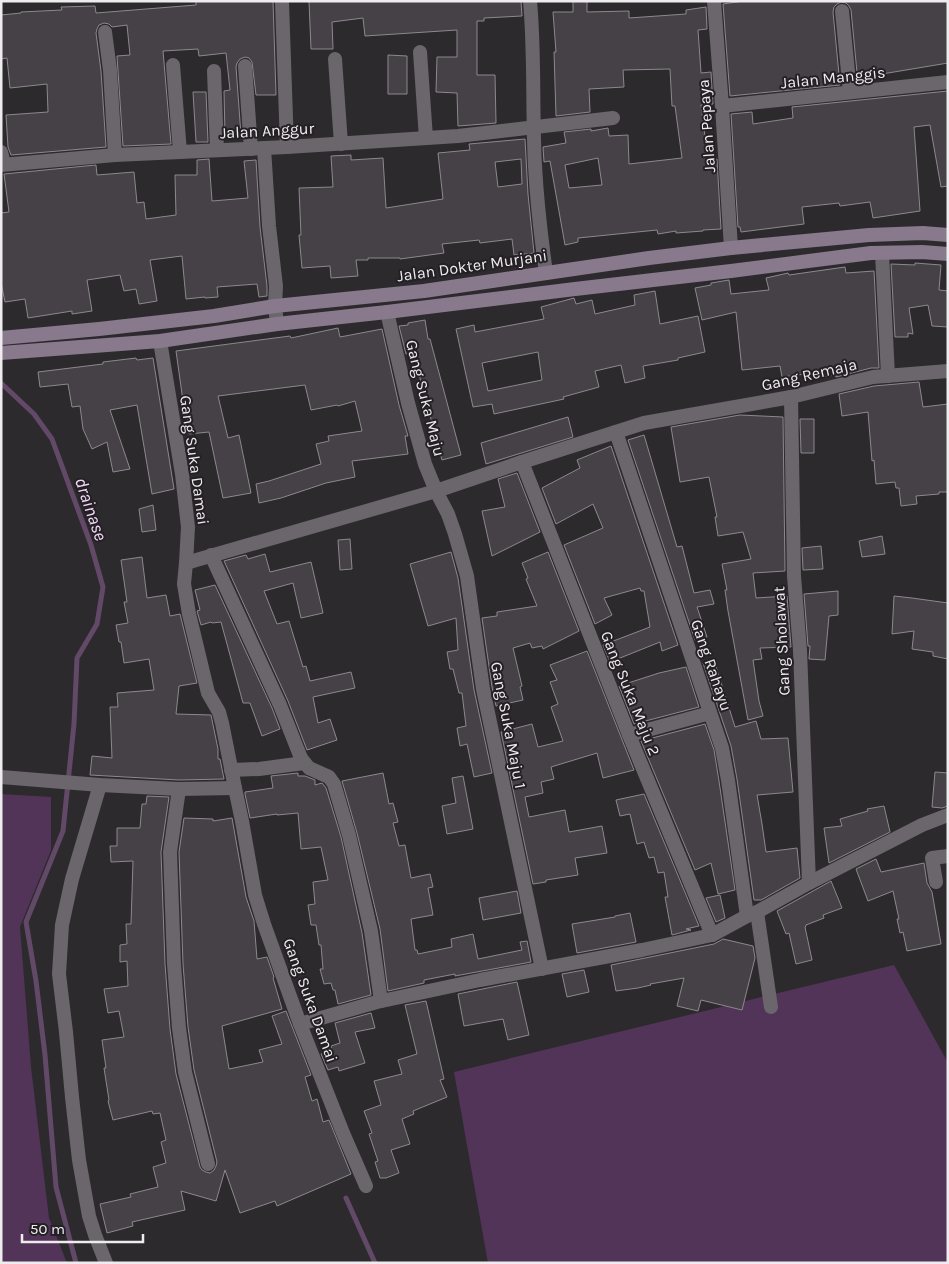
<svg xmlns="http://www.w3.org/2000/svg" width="949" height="1264" font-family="Karla,sans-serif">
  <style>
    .green { fill: #513458 }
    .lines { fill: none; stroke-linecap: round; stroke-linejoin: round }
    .stream { stroke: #624967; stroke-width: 5 }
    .building { fill: #454146; stroke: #8c888d; fill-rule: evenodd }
    .minor { stroke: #6a666b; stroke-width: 14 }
    .tertiary { stroke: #6a666b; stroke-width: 14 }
    .secondary { stroke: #89798d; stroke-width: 14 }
    .labels { text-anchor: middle; stroke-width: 4; stroke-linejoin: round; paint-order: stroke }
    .street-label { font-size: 16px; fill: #efecef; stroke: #242025 }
    .water-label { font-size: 18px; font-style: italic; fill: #f1daf7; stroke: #242025 }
  </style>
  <rect width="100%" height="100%" fill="#2d2a2e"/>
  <g class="green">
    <path d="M1,794L51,797V850L20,927L31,1067L49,1218L67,1263H1Z"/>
    <path d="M894,965L948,1063V1263H488L454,1072Z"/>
  </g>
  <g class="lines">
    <g class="stream">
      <path d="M1,383L34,414L52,439L91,545L103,587L97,624L77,658L74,724L63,831L26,922L36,981L45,1055L56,1187L76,1263"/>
      <path d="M346,1198L375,1263"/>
    </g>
  </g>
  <g class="building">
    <path d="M196,1H273L276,95H256L252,62L249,58L245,57L240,59L237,63L236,67L241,135H225L224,91L230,90L226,53L199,56L198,49L163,51L171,144L123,146L117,56L130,55L127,25L112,27L109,24L104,23L99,25L97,29L96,33L101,71L106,147L11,155L8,147L6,115L48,112L47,84L10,88L7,58L1,59V15L21,13V12L62,10L61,7L95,6L96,13L196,5Z"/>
    <path d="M309,1H521L522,16L484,18V21H477V75H495L496,123L458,126L457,93L436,92L437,57H457V30L365,36L363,18L332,22L333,49H311Z"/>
    <path d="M573,1H587V12L629,11V18L686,14V10L706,7L707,29L698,30L701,73L711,72L713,104L701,105L708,160L717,159L721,229L703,230V231L676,233V231L658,234L657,230L578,238V242L565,245L550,161L544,162L543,147L566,143L564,132L591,129V131L608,128L609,136L628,135L629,164L682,158L675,106H672L670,69L623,70L624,87L589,89L590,112L556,116L554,52H556L553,12H573ZM598,158L602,185L569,188L565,165Z"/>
    <path d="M744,1H948V63L864,77V82L858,83L851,10L849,6L846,3L841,2L837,4L834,7L833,12L840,85L730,96L723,4Z"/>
    <path d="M388,55L407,56V94H388Z"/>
    <path d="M948,91V186L941,187L930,125L914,127L920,211L873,218L870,202L840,206L839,203L802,207L804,224L741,232L740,227H738L731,114L752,112L753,124L793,118L792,107Z"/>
    <path d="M193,92H206L208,142H196Z"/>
    <path d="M525,139L528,194L534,253L514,255L512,239L480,243L479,240L442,244L444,253L400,259V258H368V260H356L358,276L331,278L330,266L302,268L299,235H301L299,188L333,187L331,156L351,155V160L383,158L386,208L443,199L438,153L470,150L469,144ZM521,159L522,184L498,187L495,162Z"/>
    <path d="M209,159L212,201L248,198L244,161L256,160L260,227L267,286V296L259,297L257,284L217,287L218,297L205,298V297L186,299L182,256L150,260L157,301L139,304L136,289L124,291L120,275L87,280L92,311L72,314V311L28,318L25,299L5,302L1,283V213L9,212L4,174L96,165L97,175L134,172L137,203L144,202L146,219L176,215L175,175H197V160Z"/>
    <path d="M915,263L941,265L939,290L948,291V327L932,326L928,305L909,308L913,334L908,333V337H895L891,264L915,265Z"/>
    <path d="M845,267L846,273L874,271L879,368H871L836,377L835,375L806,380L805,374L782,377L780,366L742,370L736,312L702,320L695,288L711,285V283L729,280L731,294L769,290L766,278L788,273L789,275Z"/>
    <path d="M655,291L660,324L698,316L705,352L678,358V360L643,366L645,378L625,383L621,365L595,371L599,387L563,397L564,399L494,414L492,404L473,407L456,329L474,325L475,332L544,319L541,307L574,298L576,304L592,300L595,314L635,305L634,295ZM538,352L542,380L488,391L482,363Z"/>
    <path d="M425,320L428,339H430L461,455L442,460L413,352L406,354L399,326L408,325V323Z"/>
    <path d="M338,328L340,337L382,329L399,405L408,436H405L408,454L352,461L355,477L326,483L281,498L259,503L256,484L269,481L321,464L316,444L329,441L328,436L362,431L355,401L338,406L337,405L311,410L305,385L218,396L228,438L239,435L251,493L223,498L209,432L189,434L186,400L183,401L176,351L290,336L291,338Z"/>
    <path d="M136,358L137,360L153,358L174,489L152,494L137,405L110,410L130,469L113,472L107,442L92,449L83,429L80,406L72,407L68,384L40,387L38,372L103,364V362Z"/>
    <path d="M919,382L923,407L948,404V492H939V494L916,496L917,504L901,506L899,488H896L895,482L876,484L874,460L872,461L868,412L842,416L839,394L874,386Z"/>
    <path d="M740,415L783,417L785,571L753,573L756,598L787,596L791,647L760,648L762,659L753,660L759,701L763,716L748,720L728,611L725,590H727L722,564L751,559L743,532L718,536L715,517H717L709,477L680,482L671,427Z"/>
    <path d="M568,417L573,437L486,464L481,443Z"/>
    <path d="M800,419H814V453H801Z"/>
    <path d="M644,435L677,547L682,546L694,593L710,590L714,604L697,607L707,637L695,640L628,440Z"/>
    <path d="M611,446L678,645L662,651L660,642L610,662L603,645L650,627L644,591H641L640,588L604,598L612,615L595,624L564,545L603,528L593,504L556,524L542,488L580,468L577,460Z"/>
    <path d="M517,473L540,532L492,556L482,511L505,507L498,479Z"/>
    <path d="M153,505L156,530L142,532L139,509Z"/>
    <path d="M882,536L885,554L862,557L859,541Z"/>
    <path d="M350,539L352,569L340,570L338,540Z"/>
    <path d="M821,546L823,569L803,570L802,548Z"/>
    <path d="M451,552L458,578L474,690L492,773L474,777L467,744L460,746L457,728L466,726L462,693H459L453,669H450L447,652L458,650L456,618L428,626L410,564Z"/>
    <path d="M548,552L579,631L543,649L542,646L532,648L530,643L513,648L522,686L520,687L523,700L496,706L492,687L482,618L497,616V612L537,606L526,579L528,578L522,563Z"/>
    <path d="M265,554L270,572L311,562L323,613L301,618L293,583L264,591L277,624L289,621L303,667L306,666L310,681L351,672L355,688L313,697L318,723L330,719L337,740L307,750L288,701L224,561L246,555L248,559Z"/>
    <path d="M142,557L147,598L166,595L170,616L180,614L197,683L179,686L176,714L211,715L218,749V759H220L224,779L179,780L90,775L92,756L112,758L110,707H118L117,693L154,690L149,659L124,663L121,642H119L116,625L128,623L124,602H127L121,560Z"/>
    <path d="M215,585L272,708L280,729L262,736L250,703H243L221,622L212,623L211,622L201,625L197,611L200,610L195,590Z"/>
    <path d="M838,591V615L829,616L825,660L809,659L810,646H808L804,594Z"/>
    <path d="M894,596L912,598L948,603V659L933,656V652L912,649L914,631L892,634Z"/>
    <path d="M587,651L634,770L603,778L597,753L551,767L554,779L541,782L543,793L525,797L529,817L565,810L569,832L602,826L607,853L575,858L578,875L546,880V882L533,884L501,732L532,724L538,747L563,741L551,707L558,704L550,682L557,680L550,665Z"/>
    <path d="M714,660L735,727L756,721L761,739L788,738L793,792L757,795L762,824L766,852L797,848L800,878L761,900H754L737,779L731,746L703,663Z"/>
    <path d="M686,667L699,707L634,724L619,686L659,673Z"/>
    <path d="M705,724L714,750L719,781L735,890L718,894L711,863L695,870L641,741Z"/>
    <path d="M935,772L948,773V806L942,808L932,807Z"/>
    <path d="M298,773V776H305L315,780V785L322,783L326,788L341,837L362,933L371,995L338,1004L335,990H333L331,983L324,984L320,969H323L321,945H319L316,925H311L308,905L315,904L313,882L328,880L321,847L301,849L298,813L277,815V814L250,818L245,794V792L273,788L271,776Z"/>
    <path d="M383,773L389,804L393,803L398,822L393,823L399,846L405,845L411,878L430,874L433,887L428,888L433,915L411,919L415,950H417L418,954L452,947L451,939L473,934L478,959L522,950L520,942L527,941L531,962L455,976V974L424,980V983L388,991L380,929L357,833L342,781Z"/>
    <path d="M463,776L473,829L447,834L442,806L456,803L452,778Z"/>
    <path d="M644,794L699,926L686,929L691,930L672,935L665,897H668L664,872L658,873L654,857L649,858L644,842L637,844L630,814L620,816L616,800Z"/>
    <path d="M147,796L169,797L161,852L165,964L170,1029L176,1074L200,1167L202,1170L206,1172L210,1173L214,1170L216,1166L217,1162L194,1070L188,1027L183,964L179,852L184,818L213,819V821L232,818L246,897L254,921L257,959L267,957L274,977L273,978L282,1009L222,1026L229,1069L263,1062L259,1050L282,1044L272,1016L286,1011L311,1075L305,1077L312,1101L317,1099L323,1122L329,1120L351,1174L277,1206L275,1201L240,1213L225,1170L216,1201L181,1191L185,1210L132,1222L133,1226L107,1233L100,1204L131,1197L130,1194L158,1187L153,1167L166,1163L161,1142L166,1140L160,1113L153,1114L152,1111L113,1120L108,1101L109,1100L104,1068H106L102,1040L124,1037L119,1011L108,1013L104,989L128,986L127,961L120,962V945L127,944L126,924H131L133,861L111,862L110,846H117V828H140L142,804H146Z"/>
    <path d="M884,806L890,832L829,863L824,828L842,826L840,819L868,811L867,809Z"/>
    <path d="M876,859L881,872L924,863L927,883L932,892L941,944L907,951L903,932L900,933L897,919H899L893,891L868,901L856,869Z"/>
    <path d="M831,881L842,908L823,915L824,918L806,925V926L805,927L812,960L796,964L789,933L786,934L777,911Z"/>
    <path d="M517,891L521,913L483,920L479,898Z"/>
    <path d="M720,895L725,918L716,922L706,898Z"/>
    <path d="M630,913L636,942L577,953L572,924L615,917V916Z"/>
    <path d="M723,939L753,946L755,958L742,1010L701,1000L698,1011L677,1006L684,978L650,984L651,985L638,988L616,991L611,965L714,944Z"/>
    <path d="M584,970L589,992L567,997L562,974Z"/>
    <path d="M517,982L529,1035L508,1040L503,1019L464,1026L458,994Z"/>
    <path d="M426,1001L444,1079L440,1080L447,1097L413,1111L414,1114L402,1119L410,1144L391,1150L399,1173L386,1178H380L375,1162L378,1161L369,1134L372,1133L364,1111L381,1105L374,1081L402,1074L398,1060L417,1054L405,1005Z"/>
    <path d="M371,1013L375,1028L355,1032L365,1063L339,1071L338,1067L328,1070L321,1054L332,1051L331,1046L340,1043L335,1023Z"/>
  </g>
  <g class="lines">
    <g class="minor">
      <path d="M530,1C535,56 532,111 535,166C537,202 541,237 546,273"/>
      <path d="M282,2L287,147"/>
      <path d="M842,11L850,92"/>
      <path d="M105,32L110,70L115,155"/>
      <path d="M420,52L426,138"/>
      <path d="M335,59L341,144"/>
      <path d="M173,65L180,152"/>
      <path d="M245,66L251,149"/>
      <path d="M214,71L217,150"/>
      <path d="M722,106L948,82"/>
      <path d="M264,148L269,226L276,286L275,306L277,324"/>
      <path d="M1,152L4,164"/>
      <path d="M1,165L115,155L287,147L458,136L613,118"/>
      <path d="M882,253L888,376"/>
      <path d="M387,312L408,403L425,464L436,491L448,514L455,534L467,576L483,689L542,969"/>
      <path d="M160,341L182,474L188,527L186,563L184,584L189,614L208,693L219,712L222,723L235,788L242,821L255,895L264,924L300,1024L343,1133L366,1186"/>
      <path d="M791,397L794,576L800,650L809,883"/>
      <path d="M616,432L722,748L728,780L747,916"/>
      <path d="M522,462L629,735L712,935"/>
      <path d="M211,555L280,705L301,758L309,768L329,777L334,784L349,835L371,931L381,1001"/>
      <path d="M186,563L436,491L522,462L644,423L791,397L873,377L948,371"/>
      <path d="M629,735L710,713"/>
      <path d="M231,770L259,769L304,763"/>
      <path d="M1,777L100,785L179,789L235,788"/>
      <path d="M100,785L72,879L62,925L59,974L66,1032L72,1097L79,1160L89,1216L95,1235L106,1263"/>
      <path d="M179,789L170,852L174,964L179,1028L185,1072L208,1164"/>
      <path d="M936,882L932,858L948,856"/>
      <path d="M757,912L771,1007"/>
      <path d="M300,1024L377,1002L480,980L642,950L712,935L747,916L757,912L809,883L922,825L948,815"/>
    </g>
    <path class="tertiary" d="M714,1L722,106L731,248"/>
    <g class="secondary">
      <path d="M1,338L99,329L214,316L275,306L424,291L649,258L731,248L869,235L923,233L948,235"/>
      <path d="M1,353L160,341L277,324L387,312L575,289L731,271L871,253L922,252L948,254"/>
    </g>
  </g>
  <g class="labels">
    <g class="street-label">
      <text transform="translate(833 77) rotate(-6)" y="6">Jalan Manggis</text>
      <text transform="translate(706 126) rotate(-94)" y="6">Jalan Pepaya</text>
      <text transform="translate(267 130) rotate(-3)" y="6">Jalan Anggur</text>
      <text transform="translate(472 265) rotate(-8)" y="6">Jalan Dokter Murjani</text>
      <text transform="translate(809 374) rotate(-13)" y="6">Gang Remaja</text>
      <text transform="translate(426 398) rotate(76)" y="6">Gang Suka Maju</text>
      <text transform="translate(195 460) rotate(82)" y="6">Gang Suka Damai</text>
      <text transform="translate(781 641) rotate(-93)" y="6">Gang Sholawat</text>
      <text transform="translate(712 665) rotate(71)" y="6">Gang Rahayu</text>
      <text transform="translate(631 693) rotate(68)" y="6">Gang Suka Maju 2</text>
      <text transform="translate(509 725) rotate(79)" y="6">Gang Suka Maju 1</text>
      <text transform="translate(311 1000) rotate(70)" y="6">Gang Suka Damai</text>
    </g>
    <g class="water-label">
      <text transform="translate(91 509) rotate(71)" y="6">drainase</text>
    </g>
  </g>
  <rect width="949" height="1264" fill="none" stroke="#efecef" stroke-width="5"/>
  <path d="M22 1234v8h121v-8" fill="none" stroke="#efecef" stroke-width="2.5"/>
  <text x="30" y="1234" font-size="15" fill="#efecef" stroke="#242025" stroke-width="4" paint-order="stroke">50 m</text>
</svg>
